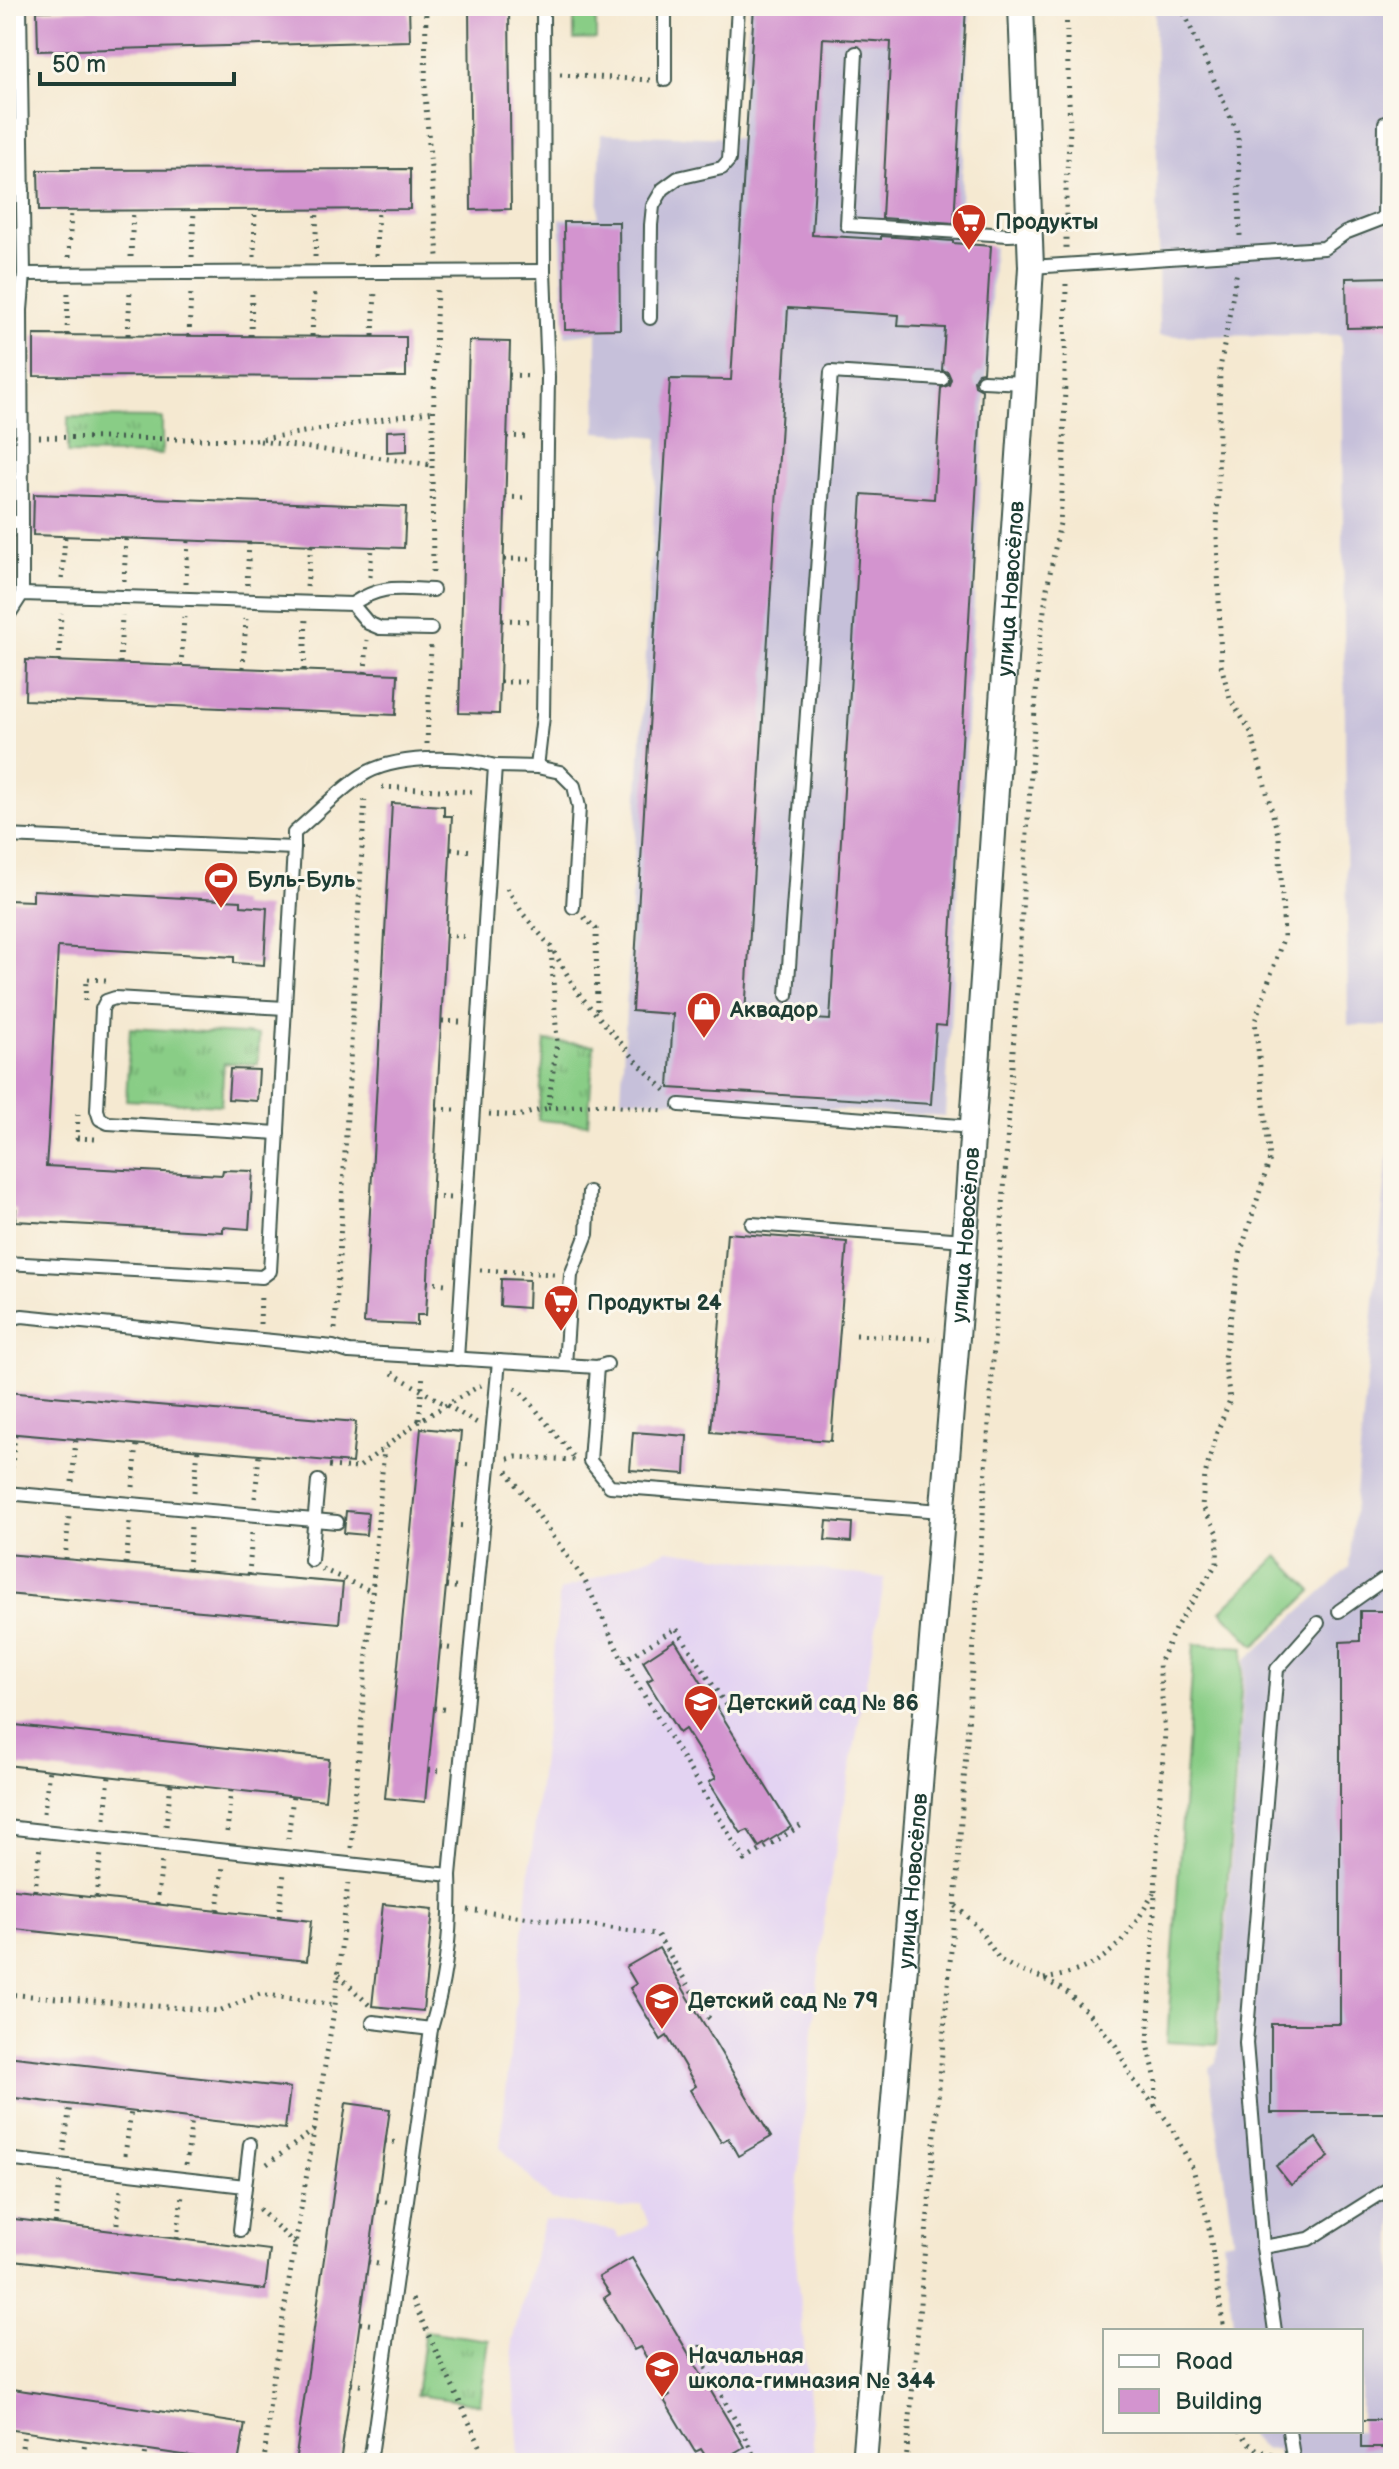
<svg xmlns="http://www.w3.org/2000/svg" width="1399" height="2469" font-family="'Balsamiq Sans',sans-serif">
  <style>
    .built { fill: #e3d3f2 }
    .industrial { fill: #c6c0da }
    .grass { fill: url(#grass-tufts); stroke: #54855d; stroke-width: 2 }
    .pitch { fill: #89cd86; stroke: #54855d; stroke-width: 2 }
    .building { fill: #d394cf; fill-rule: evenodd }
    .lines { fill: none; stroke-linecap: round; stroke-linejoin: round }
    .lane-casing { stroke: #3f574c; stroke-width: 16 }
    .street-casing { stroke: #3f574c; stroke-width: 28 }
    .path { stroke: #3f574c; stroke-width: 5; stroke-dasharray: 2 6; stroke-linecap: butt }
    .lane { stroke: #fff; stroke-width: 12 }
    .street { stroke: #fff; stroke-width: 24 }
    .labels { text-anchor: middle; stroke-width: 6; stroke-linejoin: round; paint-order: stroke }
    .poi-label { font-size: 22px; font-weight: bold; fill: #1f3d34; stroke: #fbf7ec; text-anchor: start }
    .street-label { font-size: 22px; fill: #1f3d34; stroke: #fbf7ec }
  </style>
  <defs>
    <pattern id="grass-tufts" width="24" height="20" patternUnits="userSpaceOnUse" patternTransform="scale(2)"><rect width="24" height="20" fill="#89cd86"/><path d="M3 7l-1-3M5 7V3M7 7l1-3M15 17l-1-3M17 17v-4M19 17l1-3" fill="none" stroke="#6fa86e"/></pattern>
  </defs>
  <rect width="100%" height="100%" fill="#fbf7ec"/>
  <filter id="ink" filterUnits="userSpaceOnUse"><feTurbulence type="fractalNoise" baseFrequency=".0125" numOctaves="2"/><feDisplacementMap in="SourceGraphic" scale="16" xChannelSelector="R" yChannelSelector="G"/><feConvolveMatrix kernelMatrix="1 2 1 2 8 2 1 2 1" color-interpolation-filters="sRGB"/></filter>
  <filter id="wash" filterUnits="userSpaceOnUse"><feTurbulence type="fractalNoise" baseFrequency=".006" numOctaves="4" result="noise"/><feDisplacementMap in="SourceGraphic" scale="32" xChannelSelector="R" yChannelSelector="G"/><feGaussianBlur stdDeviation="1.8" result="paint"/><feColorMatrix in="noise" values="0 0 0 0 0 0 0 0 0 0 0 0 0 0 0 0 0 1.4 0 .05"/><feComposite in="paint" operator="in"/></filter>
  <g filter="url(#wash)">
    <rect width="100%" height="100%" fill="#f5e9d1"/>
    <path class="built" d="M668,1550L885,1578L825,1909L793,2229L815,2463H524L519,2457L512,2341L544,2220L615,2231L620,2239L649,2225L641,2204L622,2208L551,2200L500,2147L560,1591Z"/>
    <g class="industrial">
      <path d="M750,6H970L959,242L994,247L945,1116L621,1098L658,437L596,432L597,332L565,336L560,219L598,217L601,134L739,138Z"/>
      <path d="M1155,6H1393V1026L1348,1025L1341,335L1159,336Z"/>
      <path d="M1393,1101V2463H1279L1277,2449L1263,2450L1246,2431H1361V2331H1234L1223,2241L1233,2239L1209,2068L1217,2062L1245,1661L1349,1567Z"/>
    </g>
    <g class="grass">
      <path d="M574,6H596V39L574,40Z"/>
      <path d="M68,417L162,418V455L68,453Z"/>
      <path d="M130,1028L259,1035L258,1064L224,1063L221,1105L126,1100Z"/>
      <path d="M545,1041L594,1045L588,1124L538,1120Z"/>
      <path d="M425,2331L489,2340L480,2404L416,2395Z"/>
    </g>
    <g class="pitch">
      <path d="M1278,1556L1312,1591L1255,1646L1221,1611Z"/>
      <path d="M1194,1644L1244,1647L1216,2045L1167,2042Z"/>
    </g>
    <g id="blocks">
      <g class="building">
        <path d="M207,6H409L410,41L38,51L37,11Z"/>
        <path d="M469,6H509L511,209L471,210Z"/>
        <path d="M754,6H966L954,223L882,218L891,42L823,38L812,235L881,239V236L953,241V243L991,246L983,372L978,373L974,380L975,386L982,390L946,1026L936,1025L931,1104L669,1088L673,1014L632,1011L670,379L731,380ZM788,308L899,315L898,326L945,328L942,370L948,372L951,379L949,385L941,388L934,499L862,494L830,1020L745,1015Z"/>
        <path d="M410,169V209L39,211L38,170Z"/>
        <path d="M564,222H619L620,329L565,330Z"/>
        <path d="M1393,277V327L1347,328L1346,278Z"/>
        <path d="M34,335L406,337V377L34,376Z"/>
        <path d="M469,341L510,342L499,714L459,713Z"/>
        <path d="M407,430V451L387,452V431Z"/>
        <path d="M34,494L406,507L404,548L33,535Z"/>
        <path d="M26,660L398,674L396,715L25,700Z"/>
        <path d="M392,803L444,806V816H452L426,1315H417V1325L364,1323Z"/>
        <path d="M33,890L241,901V906L267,908L264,965L234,963V957L58,947L48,1139L46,1166L222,1175L223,1170L253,1171L249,1229L223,1227V1232L15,1221L16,1209L6,1208L7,900L33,901Z"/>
        <path d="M230,1069L259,1070L257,1101L228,1099Z"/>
        <path d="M727,1233L847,1242L831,1441L711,1432Z"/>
        <path d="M501,1279L529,1280L528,1308L500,1306Z"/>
        <path d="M6,1392L356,1422L352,1463L6,1433Z"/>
        <path d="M421,1428L461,1432L425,1802L385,1798Z"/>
        <path d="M633,1432L687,1436L685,1474L630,1470Z"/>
        <path d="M346,1511L368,1513L366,1535L344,1533Z"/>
        <path d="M827,1521L852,1523L851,1542L825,1540Z"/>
        <path d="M6,1554L343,1583L339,1623L6,1594Z"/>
        <path d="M1360,1611H1393V2113H1271V2024H1340V1642L1360,1641Z"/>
        <path d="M675,1640L791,1827L759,1847L748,1830L741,1833L709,1782L716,1778L685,1729L679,1733L647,1681L653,1678L643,1661Z"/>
        <path d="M6,1724L329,1759L325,1800L6,1765Z"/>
        <path d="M6,1888L311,1921L307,1961L6,1928Z"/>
        <path d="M383,1904L433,1909L423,2011L372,2006Z"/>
        <path d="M659,1948L771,2137L738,2156L728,2138L721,2142L690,2090L696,2086L667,2036L661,2040L630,1988L636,1984L626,1967Z"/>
        <path d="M6,2056L290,2088L285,2129L6,2097Z"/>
        <path d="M346,2103L390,2109L377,2201L340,2463H295Z"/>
        <path d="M1316,2138L1329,2157L1291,2185L1276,2166Z"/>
        <path d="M6,2218L270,2250L265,2290L6,2259Z"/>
        <path d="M632,2258L744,2447L717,2463H710L701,2449L695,2452L664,2400L670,2396L640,2347L634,2350L604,2298L610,2294L599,2277Z"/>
        <path d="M6,2388L245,2424L238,2463L6,2429Z"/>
        <rect x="1361" y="2420" width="32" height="28"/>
      </g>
    </g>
  </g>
  <g filter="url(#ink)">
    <use href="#blocks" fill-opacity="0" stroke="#3f574c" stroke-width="2"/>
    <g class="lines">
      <defs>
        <g id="lane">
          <path d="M20,6L24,274"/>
          <path d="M856,53L847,225L1008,235L1030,234"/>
          <path d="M665,80V6"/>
          <path d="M6,190H23"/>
          <path d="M1031,267L1324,248L1345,233L1384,218L1385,123H1393"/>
          <path d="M21,310L22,522"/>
          <path d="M6,311L21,310L24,274L544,271"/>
          <path d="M650,318L651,225L653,206L663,189L678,178L722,168L729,160L738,6"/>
          <path d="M983,381L1024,383"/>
          <path d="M6,522H22V594"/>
          <path d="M352,604L368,623L380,628L431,629"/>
          <path d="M6,619L22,594L352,604C383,584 397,589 433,590"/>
          <path d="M495,766L537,767L560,772L574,786L579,807L573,907"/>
          <path d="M537,767L543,716L548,377L544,271L543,6"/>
          <path d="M6,836L294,848V833C315,815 338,791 361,776C393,755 459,755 495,766L457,1359"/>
          <path d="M787,995L831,372L942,379"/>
          <path d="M680,1105L973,1127"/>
          <path d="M278,1133L108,1123L100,1119L97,1110L102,1009L106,1001L115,998L285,1008"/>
          <path d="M752,1224L965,1240"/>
          <path d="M6,1263L262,1277L270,1271L294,848"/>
          <path d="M6,1320L22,1316L333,1347L349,1352L597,1367L607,1364"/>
          <path d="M565,1365L571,1275L587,1234L589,1192"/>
          <path d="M597,1367L590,1461L610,1486L942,1511"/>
          <path d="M6,1493L337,1522"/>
          <path d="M311,1560L318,1481"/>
          <path d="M1339,1611L1383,1580H1393"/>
          <path d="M6,1827L450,1875C452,1927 446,1979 431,2029L373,2022"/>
          <path d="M450,1875L499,1361"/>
          <path d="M6,2159L245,2186"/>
          <path d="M240,2230L250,2144"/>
          <path d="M1263,2247L1309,2239L1393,2186"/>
          <path d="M1275,2331L1263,2247L1246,2043L1277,1669L1318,1623"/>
          <path d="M1289,2431L1294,2463"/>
          <path d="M6,2461L19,2463"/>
          <path d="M366,2463L372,2449L431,2029"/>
        </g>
        <g id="street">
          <path id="s1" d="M864,2463L965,1240L1024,383L1031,267L1021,6"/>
        </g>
      </defs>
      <use href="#lane" class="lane-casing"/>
      <use href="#street" class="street-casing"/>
      <g class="path">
        <path d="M70,6V10"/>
        <path d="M131,6V8"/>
        <path d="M426,6L425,94L438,256"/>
        <path d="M1066,6L1070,131L1066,184V249"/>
        <path d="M1181,6L1238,134L1240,237"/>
        <path d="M560,75L650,80"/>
        <path d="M376,256L378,209"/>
        <path d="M69,257L71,210"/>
        <path d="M131,257L133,210"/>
        <path d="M192,257L194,210"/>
        <path d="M254,257L255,210"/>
        <path d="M315,257L317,210"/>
        <path d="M67,335L68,291"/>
        <path d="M128,335L130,291"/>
        <path d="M189,336L191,291"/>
        <path d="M251,336L252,291"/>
        <path d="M312,336L314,291"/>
        <path d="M373,336L375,290"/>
        <path d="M509,375L532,376"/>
        <path d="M507,436L530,437"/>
        <path d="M39,437L255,440L434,411"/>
        <path d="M260,441L432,465"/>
        <path d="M505,497L528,498"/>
        <path d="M504,559H531"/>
        <path d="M433,572L432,465L437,286"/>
        <path d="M370,577L372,547"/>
        <path d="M62,579L65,536"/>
        <path d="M124,581L126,538"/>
        <path d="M186,583L188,540"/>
        <path d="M247,585L249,542"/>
        <path d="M307,587L311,544"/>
        <path d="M502,620L529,621"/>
        <path d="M59,661L61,613"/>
        <path d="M120,663L122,615"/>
        <path d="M181,666L184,617"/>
        <path d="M243,668L246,619"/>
        <path d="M304,670L306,617"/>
        <path d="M365,673L367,640"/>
        <path d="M500,682H527"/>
        <path d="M427,744L431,646"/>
        <path d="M382,787L476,792"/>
        <path d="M451,849L474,851"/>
        <path d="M507,888L523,914L551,947L578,993L640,1065L668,1093"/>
        <path d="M584,917L596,929L597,1014"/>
        <path d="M446,935L469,937"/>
        <path d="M85,1001L86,979L106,980"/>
        <path d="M442,1021L460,1022"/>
        <path d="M548,1108L603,1104L664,1111"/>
        <path d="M437,1109L455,1110"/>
        <path d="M78,1114L77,1138L95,1139"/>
        <path d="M489,1114L518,1116L548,1108L557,1042L551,948"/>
        <path d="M432,1197L451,1198"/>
        <path d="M480,1270L554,1274"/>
        <path d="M427,1282L446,1284"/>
        <path d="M260,1324L261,1294"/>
        <path d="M335,1329L365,796"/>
        <path d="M856,1335L936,1339"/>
        <path d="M392,1373L477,1423"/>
        <path d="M515,1388L525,1396L573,1456"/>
        <path d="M419,1420L423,1374"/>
        <path d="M508,1459L516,1457L574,1460"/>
        <path d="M458,1464L473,1465"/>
        <path d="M329,1466L358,1468L419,1421L481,1385"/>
        <path d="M507,1471L585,1581L623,1661L745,1860L805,1823"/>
        <path d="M11,1476L15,1434"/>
        <path d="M72,1482L76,1439"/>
        <path d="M133,1487L137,1444"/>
        <path d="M194,1492L198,1449"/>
        <path d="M255,1498L259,1455"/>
        <path d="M452,1525L467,1526"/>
        <path d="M6,1531L8,1510"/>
        <path d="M65,1559L69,1516"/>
        <path d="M126,1564L130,1521"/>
        <path d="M188,1569L191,1526"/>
        <path d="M322,1569L373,1592"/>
        <path d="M249,1575L252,1531"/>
        <path d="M446,1586L461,1588"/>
        <path d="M440,1647L455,1649"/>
        <path d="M623,1661L676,1628L729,1710L754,1707"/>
        <path d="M434,1708L449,1710"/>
        <path d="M429,1770L443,1771"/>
        <path d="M44,1813L49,1770"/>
        <path d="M105,1819L109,1776"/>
        <path d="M166,1826L171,1783"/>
        <path d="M227,1832L231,1790"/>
        <path d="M288,1839L293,1796"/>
        <path d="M351,1848L384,1449"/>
        <path d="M35,1891L40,1846"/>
        <path d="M96,1897L101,1853"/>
        <path d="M157,1904L162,1860"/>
        <path d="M956,1906L977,1926L1000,1960L1018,1970L1044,1979L1068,1993L1091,2016L1116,2046L1132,2078L1169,2123L1193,2169L1208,2221L1224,2331"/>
        <path d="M218,1910L223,1866"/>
        <path d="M468,1910L657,1934L706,2015L713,2022"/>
        <path d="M279,1917L284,1873"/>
        <path d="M339,1975L369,2005"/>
        <path d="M1044,1979C1106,1969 1127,1941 1155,1890"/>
        <path d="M6,1994L219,2011L260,1994L335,2005"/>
        <path d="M1155,2106L1156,2080L1148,2044L1159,1807L1165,1734L1159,1663L1176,1627L1217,1563L1218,1533L1202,1506L1205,1475L1217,1432L1230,1400L1224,1358L1241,1251L1270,1159L1255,1021L1284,936L1279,838L1251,732L1230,699L1221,665L1217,537L1220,369L1237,270"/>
        <path d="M6,2121L9,2097"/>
        <path d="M385,2141L400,2143"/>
        <path d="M64,2151L70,2104"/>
        <path d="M125,2155L131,2111"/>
        <path d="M267,2164L314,2130"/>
        <path d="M186,2165L192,2118"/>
        <path d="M377,2201L392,2203"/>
        <path d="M259,2209L295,2244"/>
        <path d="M55,2224L60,2181"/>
        <path d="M116,2232L121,2189"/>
        <path d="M177,2239L182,2195"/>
        <path d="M368,2262L383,2265"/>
        <path d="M412,2299L488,2463"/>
        <path d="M360,2323L375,2325"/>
        <path d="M701,2345L700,2357L748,2443L757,2463"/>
        <path d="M351,2384L366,2386"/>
        <path d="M1239,2431C1248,2448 1259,2451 1277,2455"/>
        <path d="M22,2447L24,2432"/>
        <path d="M82,2463L85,2441"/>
        <path d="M144,2463L146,2450"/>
        <path d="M206,2463V2459"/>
        <path d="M264,2463L271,2389L335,2005L348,1882"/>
        <path d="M906,2463L955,1905L982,1531L1039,648L1047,588L1060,523L1064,457L1066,283"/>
      </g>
      <use href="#lane" class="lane"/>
      <use href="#street" class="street"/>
    </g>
  </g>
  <defs>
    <symbol id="supermarket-pin" viewBox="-11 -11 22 30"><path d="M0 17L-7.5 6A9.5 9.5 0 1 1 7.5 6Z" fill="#c8321e" stroke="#fbf7ec"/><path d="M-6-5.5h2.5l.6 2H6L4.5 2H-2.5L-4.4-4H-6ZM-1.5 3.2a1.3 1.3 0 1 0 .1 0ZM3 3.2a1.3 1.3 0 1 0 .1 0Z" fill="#fff"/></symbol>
    <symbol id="stadium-pin" viewBox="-11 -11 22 30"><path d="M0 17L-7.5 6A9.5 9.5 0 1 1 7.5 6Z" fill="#c8321e" stroke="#fbf7ec"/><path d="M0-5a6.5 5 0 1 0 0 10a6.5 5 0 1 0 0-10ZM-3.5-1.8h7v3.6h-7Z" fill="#fff"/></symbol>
    <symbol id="shop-pin" viewBox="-11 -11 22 30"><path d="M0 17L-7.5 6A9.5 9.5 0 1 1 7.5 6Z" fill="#c8321e" stroke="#fbf7ec"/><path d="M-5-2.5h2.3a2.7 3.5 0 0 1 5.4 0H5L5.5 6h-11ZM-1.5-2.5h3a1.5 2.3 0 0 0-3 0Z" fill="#fff"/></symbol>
    <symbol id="school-pin" viewBox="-11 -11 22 30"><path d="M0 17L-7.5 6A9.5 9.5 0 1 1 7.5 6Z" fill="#c8321e" stroke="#fbf7ec"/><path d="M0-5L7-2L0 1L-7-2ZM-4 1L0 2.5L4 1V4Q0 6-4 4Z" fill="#fff"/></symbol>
  </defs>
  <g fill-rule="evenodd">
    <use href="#supermarket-pin" x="949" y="201" width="40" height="54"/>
    <use href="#stadium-pin" x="201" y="859" width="40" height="54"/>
    <use href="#shop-pin" x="684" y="989" width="40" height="54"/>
    <use href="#supermarket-pin" x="541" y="1282" width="40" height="54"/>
    <use href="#school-pin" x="681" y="1682" width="40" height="54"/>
    <use href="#school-pin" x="642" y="1980" width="40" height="54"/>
    <use href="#school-pin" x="642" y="2348" width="40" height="54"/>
  </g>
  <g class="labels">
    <g class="poi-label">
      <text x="995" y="229">Продукты</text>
      <text x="247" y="887">Буль-Буль</text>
      <text x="730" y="1017">Аквадор</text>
      <text x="587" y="1310">Продукты 24</text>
      <text x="727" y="1710">Детский сад № 86</text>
      <text x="688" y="2008">Детский сад № 79</text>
      <text x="688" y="2363">Начальная<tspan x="688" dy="25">школа-гимназия № 344</tspan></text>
    </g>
    <g class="street-label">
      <text dy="8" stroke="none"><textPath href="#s1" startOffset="1880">улица Новосёлов</textPath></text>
      <text dy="8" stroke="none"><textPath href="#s1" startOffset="1232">улица Новосёлов</textPath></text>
      <text dy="8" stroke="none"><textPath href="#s1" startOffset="584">улица Новосёлов</textPath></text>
    </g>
  </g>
  <rect width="1399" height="2469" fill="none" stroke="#fbf7ec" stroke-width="32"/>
  <rect x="1103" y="2329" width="260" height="104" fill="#fbf7ec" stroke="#a3ada2" stroke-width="2"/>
  <rect x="1119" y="2355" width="40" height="12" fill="#ffffff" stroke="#a3ada2" stroke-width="2"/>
  <text x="1175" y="2369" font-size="24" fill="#1f3d34">Road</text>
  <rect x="1119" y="2389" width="40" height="24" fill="#d394cf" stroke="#a3ada2" stroke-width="2"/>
  <text x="1175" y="2409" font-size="24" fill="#1f3d34">Building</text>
  <path d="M40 72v12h194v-12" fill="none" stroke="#1f3d34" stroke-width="4"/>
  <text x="52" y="72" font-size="24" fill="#1f3d34" stroke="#fbf7ec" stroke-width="6" paint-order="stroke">50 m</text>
</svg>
